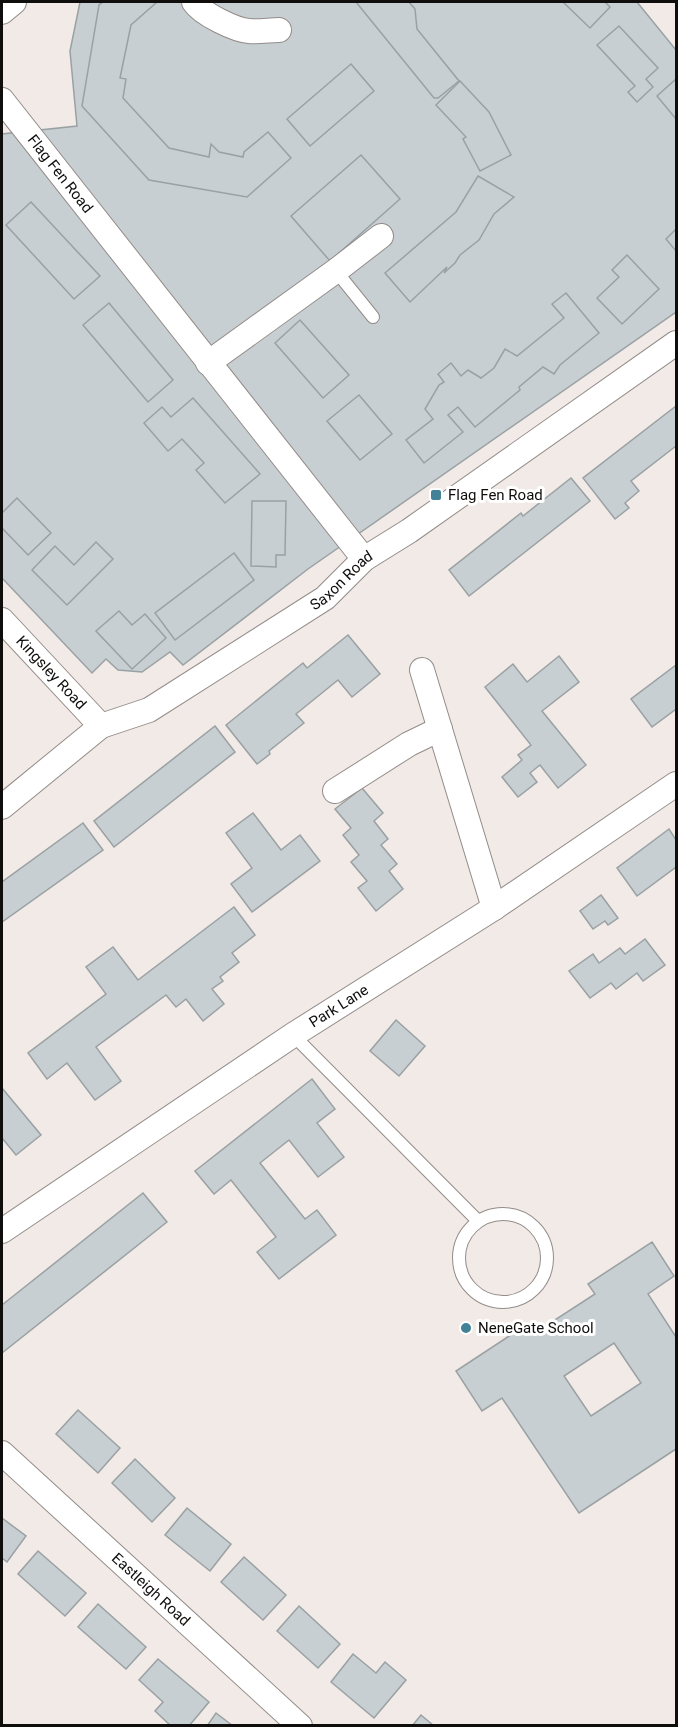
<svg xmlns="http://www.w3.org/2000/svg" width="678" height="1727" font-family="Roboto,sans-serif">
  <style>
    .building { fill: #c8cfd2; stroke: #9aa1a3; stroke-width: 1.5; fill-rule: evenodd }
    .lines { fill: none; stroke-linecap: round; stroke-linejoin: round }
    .lane-casing { stroke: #938c89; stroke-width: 14 }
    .street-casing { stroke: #938c89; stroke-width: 26 }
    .lane { stroke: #fff; stroke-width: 12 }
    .street { stroke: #fff; stroke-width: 24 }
    .poi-dot { fill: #428196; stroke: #fff; stroke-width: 2 }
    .labels { text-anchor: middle; stroke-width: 6; stroke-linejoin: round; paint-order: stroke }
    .street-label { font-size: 15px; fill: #100e0d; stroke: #fff }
    .poi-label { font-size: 15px; fill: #100e0d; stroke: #fff; text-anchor: start }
  </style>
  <rect width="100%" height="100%" fill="#f1eae7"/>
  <g class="building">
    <path d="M80,2H637L676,50V312L308,569L183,665L170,652L142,672L118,670L106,659L92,673L2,578V134L77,126L70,51Z"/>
    <path d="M103,2H157L131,25L120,78L126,79L123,98L169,148L209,157L211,144L219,152L243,157L244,152L268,132L291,158L247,197L149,180L82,106L99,5Z"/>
    <path d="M356,2H409L415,9L417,29L459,81L438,98H434Z"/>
    <path d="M563,2H605L610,7L590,28Z"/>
    <path d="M619,26L658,68L646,79L653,87L637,102L628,92L635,86L597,45Z"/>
    <path d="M351,64L374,91L310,146L287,119Z"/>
    <path d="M676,79V119L657,96Z"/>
    <path d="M460,81L489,112L511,155L480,171L463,139L466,137L436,105Z"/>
    <path d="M361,155L400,199L330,261L291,216Z"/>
    <path d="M478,176L514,197L494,214L479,240L460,255L455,263L444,273L447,267L410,302L385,273L456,212Z"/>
    <path d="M31,202L100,276L74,299L6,225Z"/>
    <path d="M676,229V251L666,239Z"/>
    <path d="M627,255L659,289L622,324L597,298L619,277L612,270Z"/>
    <path d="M566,293L599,333L560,365L554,374L543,367L519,387L520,390L475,427L458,407L448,415L463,432L424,463L406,440L433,419L425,409L439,385L444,382L438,374L451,363L461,376L468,370L481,378L494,368L505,349L517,356L564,318L552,304Z"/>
    <path d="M109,303L173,380L148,402L83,325Z"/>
    <path d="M300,320L349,375L323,398L275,343Z"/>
    <path d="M359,395L392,434L360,460L327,421Z"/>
    <path d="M193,398L260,474L225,503L196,470L204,463L182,439L168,451L144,423L162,407L171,417Z"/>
    <path d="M676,406V446L631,481L639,491L625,503L629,508L615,519L583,478Z"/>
    <path d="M571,478L590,501L469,596L449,570L521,513L523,516Z"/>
    <path d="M17,498L51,533L28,555L2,528V513Z"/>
    <path d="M252,501H286L285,555H276V567L251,566Z"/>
    <path d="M96,542L113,559L67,605L32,570L55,546L74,565Z"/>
    <path d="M234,553L254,580L175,640L155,613Z"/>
    <path d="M119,611L132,625L145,614L166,638L132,669L96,631Z"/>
    <path d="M348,635L380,674L352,697L338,680L296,714L304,723L269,751L270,754L257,764L226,725L303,663L307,668Z"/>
    <path d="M559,656L579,682L542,711L586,765L558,788L540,765L530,773L537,782L518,797L502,777L522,760L518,755L531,745L485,687L513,664L527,682Z"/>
    <path d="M676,665V709L652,727L631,699Z"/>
    <path d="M215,726L235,752L114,847L94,821Z"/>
    <path d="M362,788L383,813L374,821L388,839L381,845L397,864L389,871L403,889L376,911L358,888L367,881L351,862L359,855L343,835L351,828L335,809Z"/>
    <path d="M253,813L281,850L300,835L320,861L252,912L231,884L252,868L226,833Z"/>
    <path d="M83,823L103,850L2,922V882Z"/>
    <path d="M669,829L676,840V867L637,896L617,868Z"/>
    <path d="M601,895L618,918L608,925L605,921L593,929L580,911Z"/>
    <path d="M234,907L255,935L232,953L239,962L220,977L223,981L212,989L224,1004L203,1021L186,999L176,1007L166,995L96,1047L121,1081L95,1100L67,1063L47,1079L28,1053L106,994L86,967L113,947L138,980Z"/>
    <path d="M645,939L665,965L643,981L637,973L616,989L611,983L590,998L569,971L593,954L599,963L620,948L625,954Z"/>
    <path d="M396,1020L425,1046L399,1076L370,1051Z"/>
    <path d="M312,1079L335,1109L317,1123L344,1157L318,1177L289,1140L260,1163L305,1219L317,1210L336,1235L279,1279L257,1252L276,1237L231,1180L214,1194L195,1171Z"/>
    <path d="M2,1088L41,1135L16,1155L2,1138Z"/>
    <path d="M143,1193L167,1222L2,1353V1305Z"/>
    <path d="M652,1242L674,1276L648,1294L676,1337V1449L579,1513L502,1398L482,1411L456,1371L529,1323L535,1333L595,1294L588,1284ZM614,1343L641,1383L591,1416L564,1376Z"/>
    <path d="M78,1410L120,1448L98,1473L56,1434Z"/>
    <path d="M135,1459L175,1498L152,1522L112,1483Z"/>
    <path d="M187,1508L231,1544L210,1571L165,1535Z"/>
    <path d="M2,1518L26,1536L7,1562L2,1558Z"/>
    <path d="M38,1551L86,1593L65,1616L18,1574Z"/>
    <path d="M244,1557L286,1595L263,1620L221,1582Z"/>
    <path d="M98,1604L146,1647L126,1669L78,1627Z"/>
    <path d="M299,1606L340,1644L318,1668L277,1631Z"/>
    <path d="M353,1654L376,1673L385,1662L406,1680L374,1718L331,1682Z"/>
    <path d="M158,1659L209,1702L189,1726H171L155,1711L163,1702L139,1680Z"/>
    <path d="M216,1713L233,1726H207Z"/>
    <path d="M421,1715L434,1726H412Z"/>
  </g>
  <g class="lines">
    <defs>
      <g id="lane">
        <path d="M336,271L373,317"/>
        <path d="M293,1035L478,1221"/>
        <circle cx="503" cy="1258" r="44"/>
      </g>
      <g id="street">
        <path d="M194,2C202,14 235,30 249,31C259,32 270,30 279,30"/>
        <path d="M2,12L14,2"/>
        <path id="s1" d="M2,100L364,559"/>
        <path d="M208,363L337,270L381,236"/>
        <path id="s2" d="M2,620L101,726"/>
        <path d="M422,670L494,908"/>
        <path d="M335,791L409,744L440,729"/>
        <path id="s3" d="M2,807L101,726L149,710L325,598L364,559L409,531L676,343"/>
        <path id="s4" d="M2,1231L293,1035L494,908L676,784"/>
        <path id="s5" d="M2,1453L300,1726"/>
      </g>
    </defs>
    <use href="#lane" class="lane-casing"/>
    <use href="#street" class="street-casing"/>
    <use href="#lane" class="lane"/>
    <use href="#street" class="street"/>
  </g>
  <g class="poi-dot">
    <rect x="430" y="489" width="12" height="12" rx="3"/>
    <circle cx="466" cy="1328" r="6"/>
  </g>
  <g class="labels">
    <g class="street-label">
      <text dy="5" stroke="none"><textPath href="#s1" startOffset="94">Flag Fen Road</textPath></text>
      <text dy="5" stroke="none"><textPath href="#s3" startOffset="411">Saxon Road</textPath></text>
      <text dy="5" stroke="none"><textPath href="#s2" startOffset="72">Kingsley Road</textPath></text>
      <text dy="5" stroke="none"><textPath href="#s4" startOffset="405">Park Lane</textPath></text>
      <text dy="5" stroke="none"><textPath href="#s5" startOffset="202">Eastleigh Road</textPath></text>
    </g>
    <g class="poi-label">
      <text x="448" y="500">Flag Fen Road</text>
      <text x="478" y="1333">NeneGate School</text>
    </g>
  </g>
  <rect width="678" height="1727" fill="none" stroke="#100e0d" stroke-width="6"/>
</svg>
